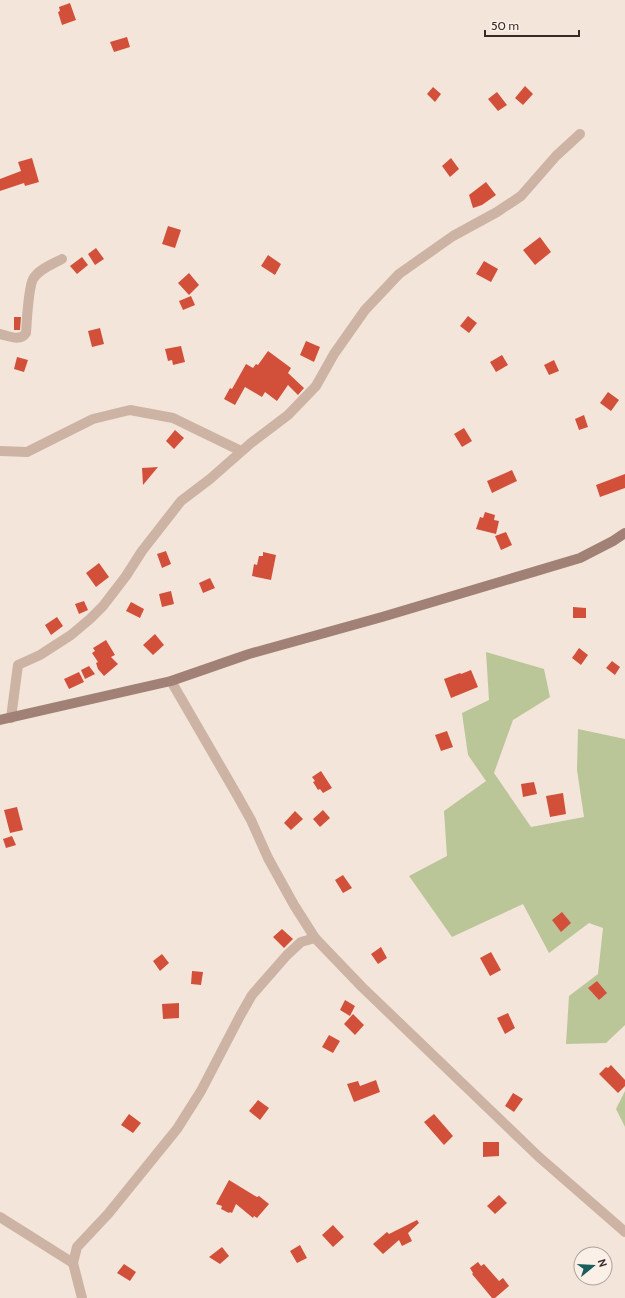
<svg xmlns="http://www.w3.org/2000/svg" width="625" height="1298" font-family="Cabin,sans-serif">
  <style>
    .green { fill: #bac598 }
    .building { fill: #d2503a }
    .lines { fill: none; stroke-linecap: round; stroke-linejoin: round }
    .street { stroke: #cdb3a4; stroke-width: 10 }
    .secondary { stroke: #a18176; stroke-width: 10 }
  </style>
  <rect width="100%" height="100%" fill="#f4e5da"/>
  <g class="green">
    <path d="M486,652L544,669L550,697L513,720L494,773L531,827L584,817L577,770L578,729L625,739V1025L606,1043L566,1044L569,996L598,974L603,928L589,923L549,953L523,904L452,937L409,876L447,856L444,811L486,781L468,755L462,713L489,700Z"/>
    <path d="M625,1091V1127L616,1109Z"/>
  </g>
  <g class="building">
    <path d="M70,3L76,20L62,25L58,12L60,11L59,7Z"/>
    <path d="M127,37L130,47L114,52L110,42Z"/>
    <path d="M525,86L533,94L523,105L515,98Z"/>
    <path d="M433,87L441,94L435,102L427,94Z"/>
    <path d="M497,92L507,105L498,111L488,99Z"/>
    <path d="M32,158L39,182L25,186L24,183L0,191V179L21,171L18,162Z"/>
    <path d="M451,158L459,169L450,177L442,166Z"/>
    <path d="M486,182L496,195L482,205L473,208L469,195Z"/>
    <path d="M168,226L181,230L175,248L162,244Z"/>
    <path d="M540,237L551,252L535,265L523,250Z"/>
    <path d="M96,248L104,259L95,265L88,254Z"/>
    <path d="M268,255L281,264L275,275L261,266Z"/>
    <path d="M82,257L88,265L77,274L70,266Z"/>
    <path d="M484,261L498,269L491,282L476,274Z"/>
    <path d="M189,273L199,285L189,295L178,283Z"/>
    <path d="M191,296L195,305L183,310L179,301Z"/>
    <path d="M468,316L477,323L469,333L460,326Z"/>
    <path d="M14,317H21L20,330H14Z"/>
    <path d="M100,328L104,344L92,347L88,331Z"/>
    <path d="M306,341L320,347L314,362L300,355Z"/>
    <path d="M181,346L185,362L173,365L172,360L168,361L165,349Z"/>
    <path d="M268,351L291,368L288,373L304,388L298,395L288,385L277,401L265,392L262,397L245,387L235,405L224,399L230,388L232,389L246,364L253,368L256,364L258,365Z"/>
    <path d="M502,355L508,365L496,372L490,362Z"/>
    <path d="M17,357L28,360L24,372L14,369Z"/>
    <path d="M554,360L559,371L549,375L544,365Z"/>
    <path d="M608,392L619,400L611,411L600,403Z"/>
    <path d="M584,415L588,427L579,430L575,419Z"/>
    <path d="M464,428L472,441L462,447L454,434Z"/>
    <path d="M175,430L184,438L174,449L166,441Z"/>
    <path d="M158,467L143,485L142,468Z"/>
    <path d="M512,470L517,481L492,493L487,481Z"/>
    <path d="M625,474V488L600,497L596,485Z"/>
    <path d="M485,512L495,515L494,520L499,521L496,534L476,529L480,517L483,518Z"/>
    <path d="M506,532L512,545L501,550L495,536Z"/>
    <path d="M166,551L171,564L162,568L157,554Z"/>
    <path d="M263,552L276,555L271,580L252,576L254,564L257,565L259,556H263Z"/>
    <path d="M99,563L109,577L96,587L86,573Z"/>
    <path d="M210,578L215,588L203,593L199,583Z"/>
    <path d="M171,591L174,604L162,607L159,594Z"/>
    <path d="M84,601L88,610L79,614L75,604Z"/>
    <path d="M131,602L144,609L140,618L126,611Z"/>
    <path d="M573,607L586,608V618H573Z"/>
    <path d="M57,617L63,626L51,635L45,625Z"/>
    <path d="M155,634L164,645L153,655L143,645Z"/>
    <path d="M106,640L115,655L111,657L118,664L104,676L98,669L96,663L98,662L92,653L95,651L93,648Z"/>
    <path d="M579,648L588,655L581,665L572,658Z"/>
    <path d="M612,661L620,667L615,675L606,668Z"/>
    <path d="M89,666L95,674L85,679L81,670Z"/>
    <path d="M471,670L478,687L451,698L444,679L460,673L461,674Z"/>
    <path d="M79,672L84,682L69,689L64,679Z"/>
    <path d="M447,731L453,747L441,751L435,735Z"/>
    <path d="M321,771L332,788L323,793L320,789L318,790L313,782L315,781L312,777Z"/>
    <path d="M534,782L537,794L523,797L521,784Z"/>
    <path d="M563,793L566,814L550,817L546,796Z"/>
    <path d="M17,807L23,830L10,833L4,810Z"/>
    <path d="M323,810L330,818L320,827L313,819Z"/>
    <path d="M295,811L303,819L291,830L284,823Z"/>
    <path d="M12,836L16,845L6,848L3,839Z"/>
    <path d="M343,875L352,888L343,893L335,880Z"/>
    <path d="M562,912L571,923L561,932L552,920Z"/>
    <path d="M282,929L293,939L284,948L273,937Z"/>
    <path d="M381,947L387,958L378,964L371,954Z"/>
    <path d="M491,952L501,970L490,976L480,958Z"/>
    <path d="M162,954L169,963L160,971L153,961Z"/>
    <path d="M192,971L203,972L201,985L191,984Z"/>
    <path d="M597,981L607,993L599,1000L588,988Z"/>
    <path d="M345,1000L355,1006L350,1016L340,1010Z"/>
    <path d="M179,1003V1018L163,1019L162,1004Z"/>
    <path d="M508,1013L515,1028L505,1034L497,1018Z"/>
    <path d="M353,1014L364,1025L355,1035L344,1024Z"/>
    <path d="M329,1035L340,1041L333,1053L322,1047Z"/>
    <path d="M611,1065L625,1080V1086L618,1093L599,1074L606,1067L608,1068Z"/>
    <path d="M376,1080L380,1092L354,1102L347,1084L358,1081L360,1086Z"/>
    <path d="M513,1093L523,1099L514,1112L505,1106Z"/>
    <path d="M258,1100L269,1108L260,1120L249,1111Z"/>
    <path d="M129,1114L141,1123L133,1133L121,1125Z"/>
    <path d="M434,1114L453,1136L444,1145L424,1122Z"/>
    <path d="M483,1142H499V1156L483,1157Z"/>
    <path d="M229,1180L257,1197L259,1196L269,1204L257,1218L254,1216L253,1218L236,1204L232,1213L230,1212L229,1213L221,1209L222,1206L216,1204Z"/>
    <path d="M499,1195L507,1203L495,1214L487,1206Z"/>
    <path d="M417,1220L419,1223L408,1233L412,1241L402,1246L399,1240L383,1254L373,1244L387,1232L389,1234Z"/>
    <path d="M333,1225L344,1237L333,1247L322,1235Z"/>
    <path d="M300,1245L307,1258L297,1263L290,1251Z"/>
    <path d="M222,1247L229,1256L220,1264L209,1257Z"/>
    <path d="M478,1262L481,1266L484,1264L499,1281L503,1278L509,1286L495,1298H492L472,1274L473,1273L470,1268Z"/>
    <path d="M124,1264L136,1272L130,1281L117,1273Z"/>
  </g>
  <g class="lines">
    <g class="street">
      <path d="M0,334C9,336 20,342 26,333C27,320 28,290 33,279C39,269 53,264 62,259"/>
      <path d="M0,451L27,452L93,419L130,410L173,418L241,451"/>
      <path d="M171,681L237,795L251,820L268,858L294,905L315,938L362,987L539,1157L625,1232"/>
      <path d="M11,718L18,665L40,655L71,635L90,619L103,606L126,576L142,551L181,501L210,479L251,443L288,415L316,386L334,354L365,310L399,274L453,236L497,212L521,196L556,156L580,134"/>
      <path d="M0,1217L73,1263"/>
      <path d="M82,1298L73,1263L77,1247L108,1214L177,1129L201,1091L240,1016L252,995L287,955L301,942L315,938"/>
    </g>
    <path class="secondary" d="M0,720L171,681L249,654L382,617L580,558L613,541L625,533"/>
  </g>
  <g transform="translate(593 1266) rotate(72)"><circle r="19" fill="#fbf0e7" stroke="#ada19a"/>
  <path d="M0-3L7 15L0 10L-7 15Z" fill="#185e5c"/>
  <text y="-6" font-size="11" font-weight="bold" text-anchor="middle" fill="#382a27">N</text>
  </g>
  <path d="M485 30v6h94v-6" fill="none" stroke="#382a27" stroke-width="2"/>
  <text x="491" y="30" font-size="12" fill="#382a27" stroke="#fbf0e7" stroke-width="3" paint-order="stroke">50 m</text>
</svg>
